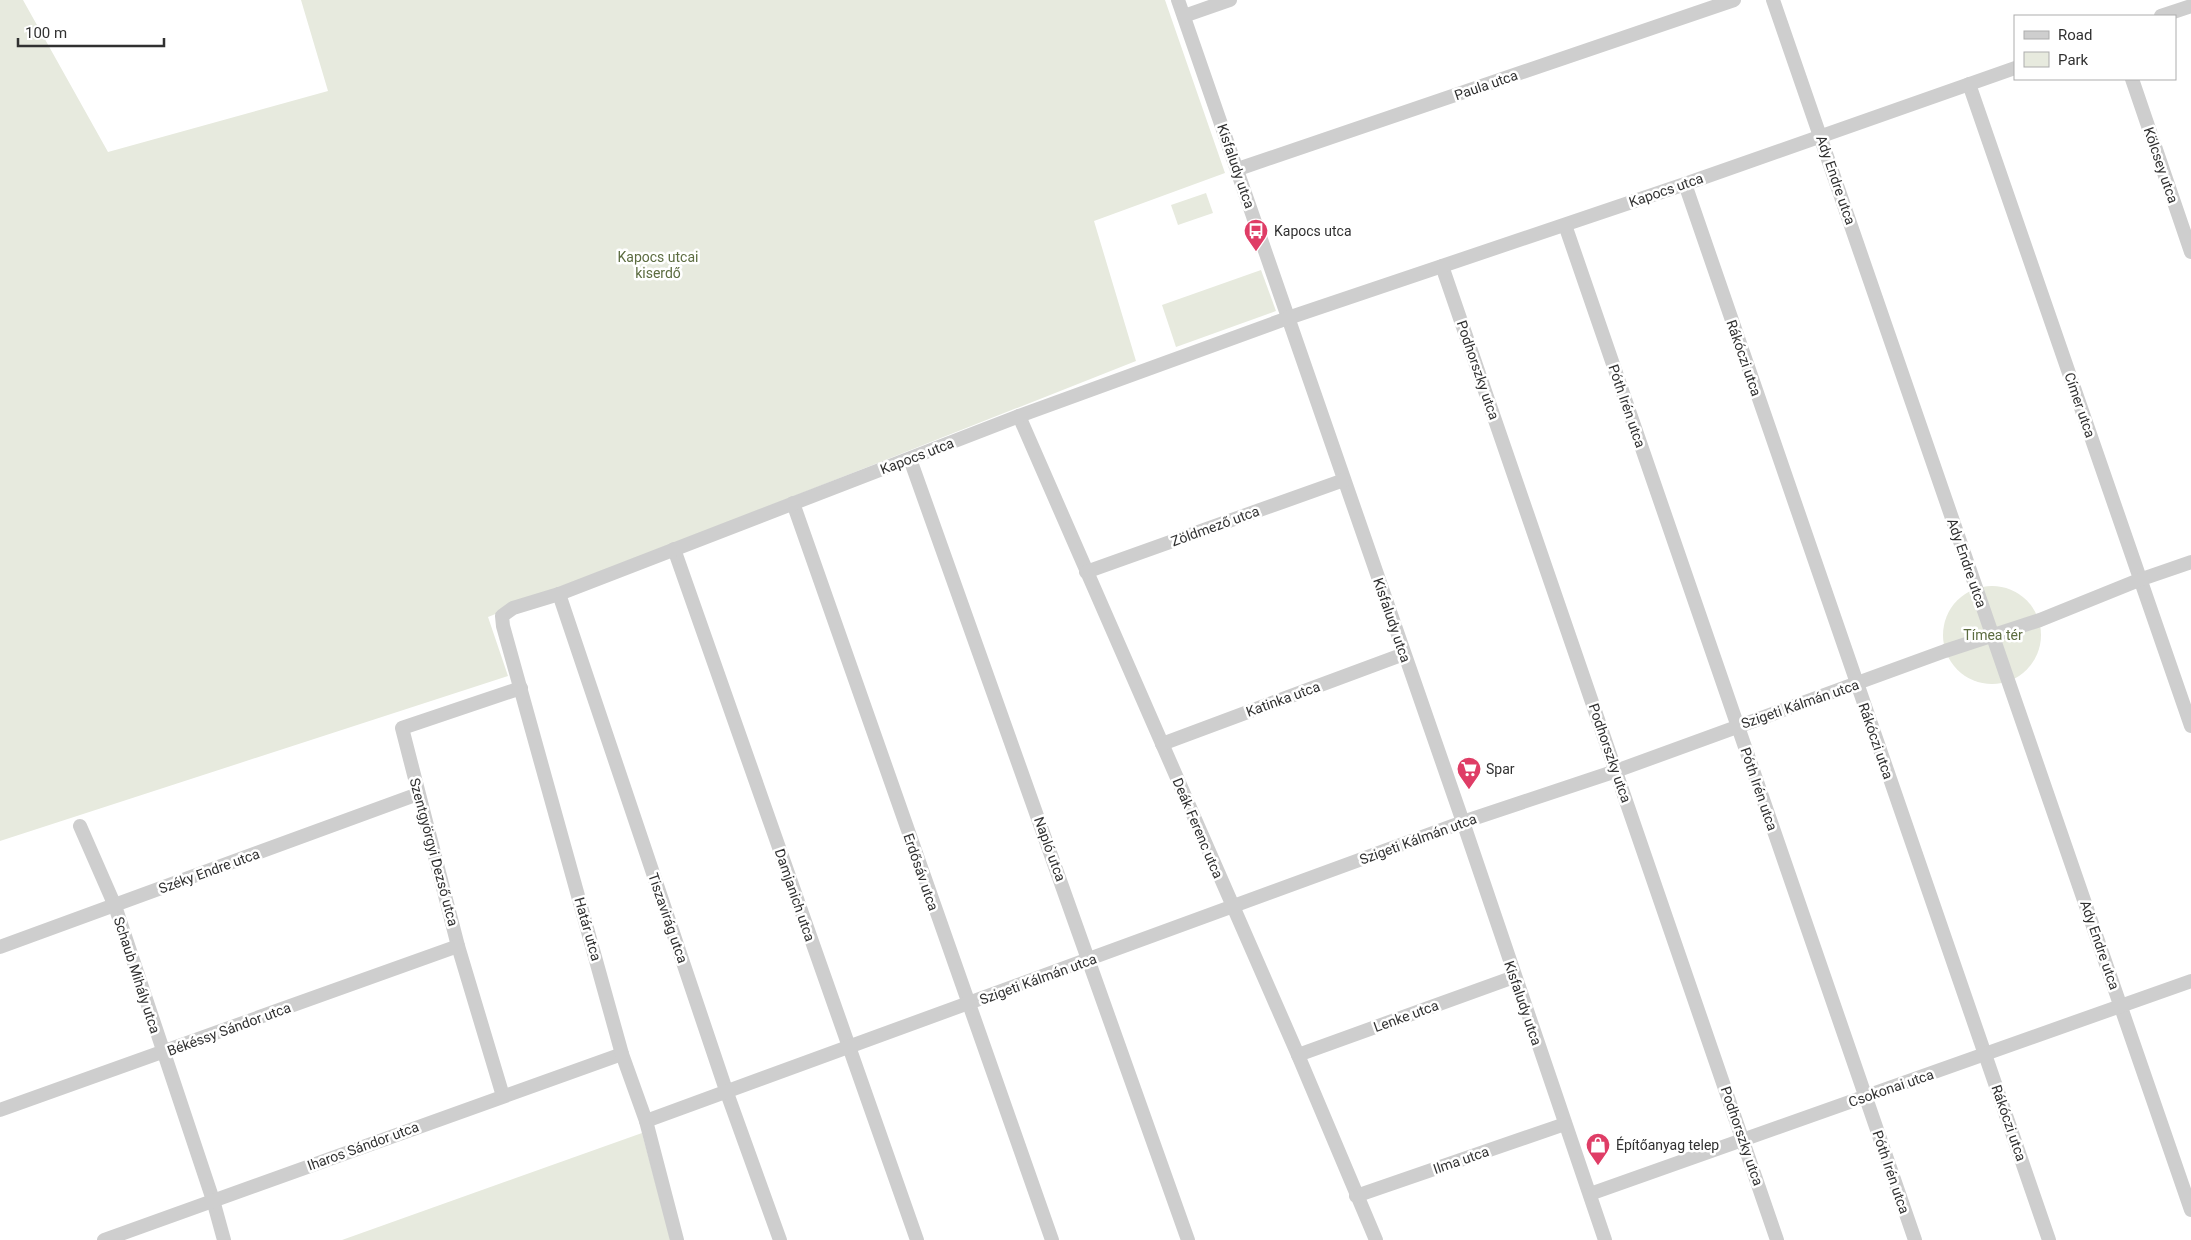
<svg xmlns="http://www.w3.org/2000/svg" width="2191" height="1240" font-family="Roboto,sans-serif">
  <style>
    .green { fill: #e7eade }
    .lines { fill: none; stroke-linecap: round; stroke-linejoin: round }
    .minor { stroke: #cecece; stroke-width: 14 }
    .labels { text-anchor: middle; stroke-width: 5; stroke-linejoin: round; paint-order: stroke }
    .street-label { font-size: 14px; fill: #313131; stroke: #fff }
    .poi-label { font-size: 14px; fill: #313131; stroke: #fff; text-anchor: start }
    .park-label { font-size: 14px; fill: #5c6c40; stroke: #fff }
  </style>
  <rect width="100%" height="100%" fill="#fff"/>
  <g class="green">
    <path d="M0,0H23L108,152L328,91L301,0H1165L1225,173L1094,221L1136,361L488,617L508,676L0,841Z"/>
    <path d="M1206,193L1213,213L1178,225L1171,205Z"/>
    <path d="M1261,270L1276,311L1176,347L1162,305Z"/>
    <circle cx="1992" cy="635" r="49"/>
    <path d="M642,1133L671,1240H342Z"/>
  </g>
  <g class="lines">
    <g class="minor">
      <path d="M1178,0L1463,822L1605,1240"/>
      <path d="M1773,0L2191,1210"/>
      <path d="M1184,16L1230,0"/>
      <path d="M2161,16L2191,6"/>
      <path d="M2132,79L2191,252"/>
      <path d="M1969,84L2191,726"/>
      <path d="M1238,169L1734,0"/>
      <path d="M1685,184L2049,1240"/>
      <path d="M1565,225L1915,1240"/>
      <path d="M1442,266L1777,1240"/>
      <path d="M1019,416L1298,1055L1376,1240"/>
      <path d="M910,459L1188,1240"/>
      <path d="M793,503L1052,1240"/>
      <path d="M674,549L917,1240"/>
      <path d="M1086,572L1344,480"/>
      <path d="M559,594L727,1093L780,1240"/>
      <path d="M1162,744L1404,654"/>
      <path d="M80,826L115,906L213,1200L224,1240"/>
      <path d="M0,947L418,794"/>
      <path d="M1298,1055L1514,977"/>
      <path d="M503,1096L458,946L402,728L521,688"/>
      <path d="M0,1110L458,946"/>
      <path d="M646,1121L1463,822L1616,771L1945,651L2040,620L2139,580L2191,562"/>
      <path d="M1590,1194L2191,981"/>
      <path d="M1356,1196L1565,1124"/>
      <path d="M104,1240L622,1054"/>
      <path d="M677,1240L646,1121L622,1054L503,626L502,616L513,608L559,594L1019,416L1288,318L1685,184L2015,68"/>
    </g>
  </g>
  <defs>
    <symbol id="bus-pin" viewBox="-11 -11 22 30"><path d="M0 17L-7.5 6A9.5 9.5 0 1 1 7.5 6Z" fill="#df3d66" stroke="#fff"/><path d="M-5-6H5V4H4V6H2V4H-2V6H-4V4H-5ZM-3.5-4V0h7V-4ZM-3.5 1.2v1.5H-2V1.2ZM2 1.2v1.5H3.5V1.2Z" fill="#fff"/></symbol>
    <symbol id="supermarket-pin" viewBox="-11 -11 22 30"><path d="M0 17L-7.5 6A9.5 9.5 0 1 1 7.5 6Z" fill="#df3d66" stroke="#fff"/><path d="M-6-5.5h2.5l.6 2H6L4.5 2H-2.5L-4.4-4H-6ZM-1.5 3.2a1.3 1.3 0 1 0 .1 0ZM3 3.2a1.3 1.3 0 1 0 .1 0Z" fill="#fff"/></symbol>
    <symbol id="shop-pin" viewBox="-11 -11 22 30"><path d="M0 17L-7.5 6A9.5 9.5 0 1 1 7.5 6Z" fill="#df3d66" stroke="#fff"/><path d="M-5-2.5h2.3a2.7 3.5 0 0 1 5.4 0H5L5.5 6h-11ZM-1.5-2.5h3a1.5 2.3 0 0 0-3 0Z" fill="#fff"/></symbol>
  </defs>
  <g fill-rule="evenodd">
    <use href="#bus-pin" x="1242" y="217" width="28" height="38"/>
    <use href="#supermarket-pin" x="1455" y="755" width="28" height="38"/>
    <use href="#shop-pin" x="1584" y="1131" width="28" height="38"/>
  </g>
  <g class="labels">
    <g class="street-label">
      <text transform="translate(1486 85) rotate(-19)" y="5">Paula utca</text>
      <text transform="translate(2161 165) rotate(71)" y="5">Kölcsey utca</text>
      <text transform="translate(1236 166) rotate(71)" y="5">Kisfaludy utca</text>
      <text transform="translate(1836 180) rotate(71)" y="5">Ady Endre utca</text>
      <text transform="translate(1666 190) rotate(-19)" y="5">Kapocs utca</text>
      <text transform="translate(1744 358) rotate(71)" y="5">Rákóczi utca</text>
      <text transform="translate(1478 370) rotate(71)" y="5">Podhorszky utca</text>
      <text transform="translate(2080 405) rotate(71)" y="5">Címer utca</text>
      <text transform="translate(1627 406) rotate(71)" y="5">Póth Irén utca</text>
      <text transform="translate(917 456) rotate(-21)" y="5">Kapocs utca</text>
      <text transform="translate(1215 526) rotate(-20)" y="5">Zöldmező utca</text>
      <text transform="translate(1967 563) rotate(71)" y="5">Ady Endre utca</text>
      <text transform="translate(1392 620) rotate(71)" y="5">Kisfaludy utca</text>
      <text transform="translate(1283 699) rotate(-20)" y="5">Katinka utca</text>
      <text transform="translate(1800 704) rotate(-19)" y="5">Szigeti Kálmán utca</text>
      <text transform="translate(1876 741) rotate(71)" y="5">Rákóczi utca</text>
      <text transform="translate(1610 753) rotate(71)" y="5">Podhorszky utca</text>
      <text transform="translate(1759 789) rotate(71)" y="5">Póth Irén utca</text>
      <text transform="translate(1198 828) rotate(67)" y="5">Deák Ferenc utca</text>
      <text transform="translate(1418 839) rotate(-20)" y="5">Szigeti Kálmán utca</text>
      <text transform="translate(1050 849) rotate(70)" y="5">Napló utca</text>
      <text transform="translate(434 852) rotate(75)" y="5">Szentgyörgyi Dezső utca</text>
      <text transform="translate(209 871) rotate(-20)" y="5">Széky Endre utca</text>
      <text transform="translate(921 872) rotate(71)" y="5">Erdősáv utca</text>
      <text transform="translate(795 895) rotate(71)" y="5">Damjanich utca</text>
      <text transform="translate(668 918) rotate(71)" y="5">Tiszavirág utca</text>
      <text transform="translate(588 929) rotate(74)" y="5">Határ utca</text>
      <text transform="translate(2100 945) rotate(71)" y="5">Ady Endre utca</text>
      <text transform="translate(137 975) rotate(72)" y="5">Schaub Mihály utca</text>
      <text transform="translate(1038 979) rotate(-20)" y="5">Szigeti Kálmán utca</text>
      <text transform="translate(1523 1003) rotate(71)" y="5">Kisfaludy utca</text>
      <text transform="translate(1406 1016) rotate(-20)" y="5">Lenke utca</text>
      <text transform="translate(229 1029) rotate(-20)" y="5">Békéssy Sándor utca</text>
      <text transform="translate(1891 1088) rotate(-19)" y="5">Csokonai utca</text>
      <text transform="translate(2009 1123) rotate(71)" y="5">Rákóczi utca</text>
      <text transform="translate(1742 1136) rotate(71)" y="5">Podhorszky utca</text>
      <text transform="translate(363 1146) rotate(-20)" y="5">Iharos Sándor utca</text>
      <text transform="translate(1461 1160) rotate(-19)" y="5">Ilma utca</text>
      <text transform="translate(1891 1172) rotate(71)" y="5">Póth Irén utca</text>
    </g>
    <g class="poi-label">
      <text x="1274" y="236">Kapocs utca</text>
      <text x="1486" y="774">Spar</text>
      <text x="1616" y="1150">Építőanyag telep</text>
    </g>
    <g class="park-label">
      <text x="658" y="262">Kapocs utcai<tspan x="658" dy="16">kiserdő</tspan></text>
      <text x="1993" y="640">Tímea tér</text>
    </g>
  </g>
  <rect x="2014" y="15" width="162" height="65" fill="#ffffff" stroke="#adadad"/>
  <rect x="2024" y="31" width="25" height="8" fill="#cecece" stroke="#adadad"/>
  <text x="2058" y="40" font-size="15" fill="#313131">Road</text>
  <rect x="2024" y="52" width="25" height="15" fill="#e7eade" stroke="#adadad"/>
  <text x="2058" y="65" font-size="15" fill="#313131">Park</text>
  <path d="M18 38v8h146v-8" fill="none" stroke="#313131" stroke-width="2.5"/>
  <text x="25" y="38" font-size="15" fill="#313131" stroke="#ffffff" stroke-width="4" paint-order="stroke">100 m</text>
</svg>
